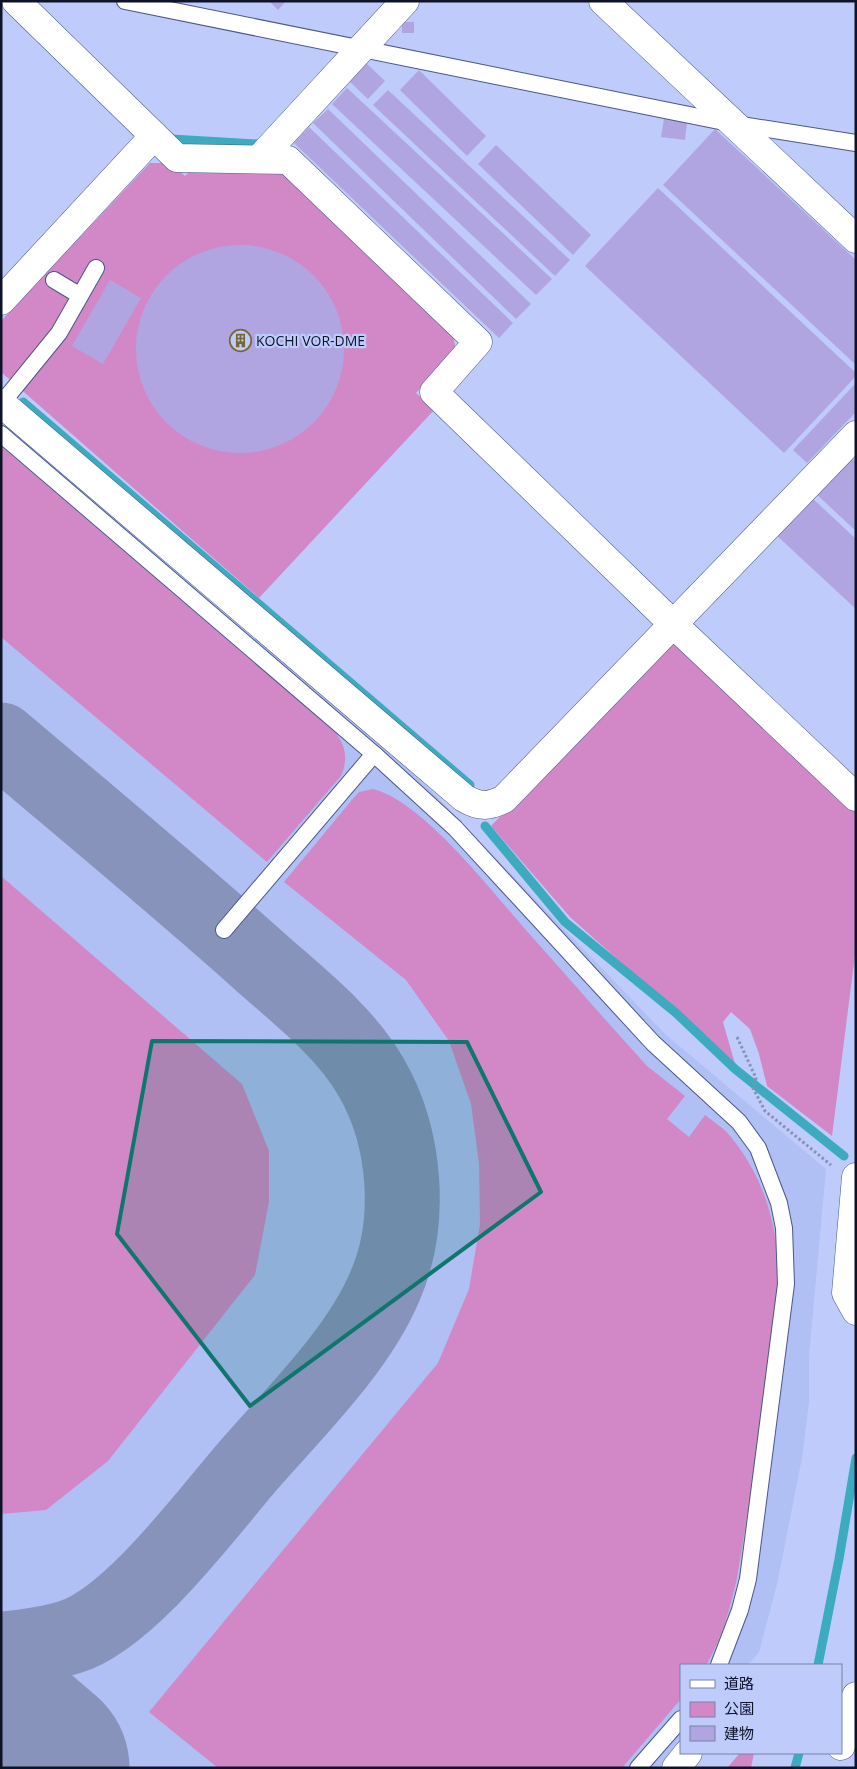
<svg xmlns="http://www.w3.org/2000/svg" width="857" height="1769" font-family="'Open Sans','Noto Sans JP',sans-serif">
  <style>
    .built { fill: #b0bff4 }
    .green { fill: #d288c6 }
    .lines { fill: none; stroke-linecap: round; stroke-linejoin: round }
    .stream { stroke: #3caabf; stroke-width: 9 }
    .taxiway { stroke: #8893bb; stroke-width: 75 }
    .runway { stroke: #8893bb; stroke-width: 189 }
    .building { fill: #b1a5e1 }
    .service-casing { stroke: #4b578c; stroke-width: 18 }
    .minor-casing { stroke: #4b578c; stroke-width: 29 }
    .tertiary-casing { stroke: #4b578c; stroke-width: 29 }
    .path { stroke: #8691b8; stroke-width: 3; stroke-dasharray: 2.5 2.5; stroke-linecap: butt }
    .service { stroke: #fff; stroke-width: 16 }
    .minor { stroke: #fff; stroke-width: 28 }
    .tertiary { stroke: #fff; stroke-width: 28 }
    .marked { fill: #0f766e; fill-opacity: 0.2; stroke: #0f766e; stroke-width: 4; stroke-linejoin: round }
    .labels { text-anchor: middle; stroke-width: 4.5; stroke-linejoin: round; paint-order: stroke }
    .poi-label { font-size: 14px; fill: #0e1328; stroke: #becbfb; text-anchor: start }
  </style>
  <rect width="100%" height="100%" fill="#becbfb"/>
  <path class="built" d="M1,417L390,748L666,1035L826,1169L809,1356V1402L802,1458L777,1584L759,1652L748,1665H681V1745L662,1768H1Z"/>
  <g class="green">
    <path d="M150,163H171L185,176L190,171L286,172L451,329L456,349L416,393L435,409L259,598L1,372V321Z"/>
    <path d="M1,446L336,733C346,747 348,760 341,776L267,862L1,637Z"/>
    <path d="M673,636L856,810V947L832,1136L767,1086L759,1054L750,1029L731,1012L723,1022L735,1064L570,917L491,826Z"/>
    <path d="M373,789C422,801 491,890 525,929C566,975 606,1021 647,1066L685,1096L667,1119L689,1137L705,1115C714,1122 725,1129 731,1137C798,1220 779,1317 764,1413C755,1468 746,1523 737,1578C730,1608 723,1635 708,1662L706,1665H681V1699L622,1768H218L149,1712L438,1363L469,1289L480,1224L479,1164L471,1104L449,1041L406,980L284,882L351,801L359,792Z"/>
    <path d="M1,876L242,1084L269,1151V1202L255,1275L108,1461L46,1510L1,1514Z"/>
    <path d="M740,1753H754L751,1768H727Z"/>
  </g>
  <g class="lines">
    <g class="stream">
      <path d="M171,139L257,144"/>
      <path d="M23,402L470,785"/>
      <path d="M485,826L565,922L676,1013L735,1069L844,1156"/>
      <path d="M818,1665L839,1559L856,1458"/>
      <path d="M795,1768L799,1753"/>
    </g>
    <path class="taxiway" d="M1,740C87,813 173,884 257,959C297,995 344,1030 371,1077C406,1137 413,1222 385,1286C358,1351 293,1414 247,1467C206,1515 129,1619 70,1637C48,1644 24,1647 1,1649"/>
    <path class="runway" d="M1,1739L35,1768"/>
  </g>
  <g class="building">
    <path d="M269,1H286L278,10Z"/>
    <rect x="402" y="22" width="12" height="11"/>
    <path d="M366,63L385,81L368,99L349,81Z"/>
    <path d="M419,70L486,136L467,156L400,90Z"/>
    <path d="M347,88L552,279L536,295L332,104Z"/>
    <path d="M388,90L570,260L555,276L373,105Z"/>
    <path d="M328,109L531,304L516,319L313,123Z"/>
    <path d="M664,119L687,122L685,140L661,137Z"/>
    <path d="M309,127L513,323L499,338L294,143Z"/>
    <path d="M715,129L856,260V365L663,185Z"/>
    <path d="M496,145L591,235L573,255L478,164Z"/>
    <path d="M658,188L856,373V376L784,453L585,266Z"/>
    <circle cx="240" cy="349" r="104"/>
    <path d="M110,280L141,298L103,364L72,346Z"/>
    <path d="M856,383V412L807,463L793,450Z"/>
    <path d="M848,455L856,462V531L814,492Z"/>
    <path d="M810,496L856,539V609L774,533Z"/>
  </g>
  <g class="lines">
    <defs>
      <g id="service">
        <path d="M125,1L729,123L856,143"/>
        <path d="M54,280L79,295"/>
        <path d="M2,403L59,333L96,268"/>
        <path d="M1,434L374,754L455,828L653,1043L739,1122L758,1148L779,1203L784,1228L786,1284L748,1579L740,1610L719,1665"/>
        <path d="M224,930L374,754"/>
        <path d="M638,1768L681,1719"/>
      </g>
      <g id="minor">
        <path d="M16,1L177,158L288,160L478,342L434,392L672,623L856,797"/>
        <path d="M603,1L856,239"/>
        <path d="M260,158L405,1"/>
        <path d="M1,301L154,136"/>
        <path d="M1,403L464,798C479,807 488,807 504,799L856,435"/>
        <path d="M856,1177L846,1293L856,1311"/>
        <path d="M676,1768L688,1753"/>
      </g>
      <path id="tertiary" d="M841,1746L856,1696"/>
    </defs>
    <use href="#service" class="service-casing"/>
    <use href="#minor" class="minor-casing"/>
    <use href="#tertiary" class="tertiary-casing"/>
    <path class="path" d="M737,1037L756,1078L753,1088L765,1111L831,1165"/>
    <use href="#service" class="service"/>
    <use href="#minor" class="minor"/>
    <use href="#tertiary" class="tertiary"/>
  </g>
  <path class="marked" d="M152,1041L467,1042L541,1192L250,1406L117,1234Z"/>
  <defs>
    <symbol id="building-ring" viewBox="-11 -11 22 22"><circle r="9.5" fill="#becbfb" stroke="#776735" stroke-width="1.5"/><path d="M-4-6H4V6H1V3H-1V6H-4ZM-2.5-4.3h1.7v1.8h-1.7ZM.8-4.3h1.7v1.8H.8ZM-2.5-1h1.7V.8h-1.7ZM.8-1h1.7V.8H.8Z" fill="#776735"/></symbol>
  </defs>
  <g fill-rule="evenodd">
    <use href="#building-ring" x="228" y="328" width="25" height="25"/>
  </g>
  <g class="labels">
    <g class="poi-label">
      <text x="256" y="346">KOCHI VOR-DME</text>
    </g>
  </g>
  <rect width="857" height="1769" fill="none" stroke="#0e1328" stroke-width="5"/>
  <rect x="680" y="1664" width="162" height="90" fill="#becbfb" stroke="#7881a7"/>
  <rect x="690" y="1680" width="25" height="8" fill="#ffffff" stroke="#7881a7"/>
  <text x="724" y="1689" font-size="15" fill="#0e1328">道路</text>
  <rect x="690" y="1702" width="25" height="15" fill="#d288c6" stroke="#7881a7"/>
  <text x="724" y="1714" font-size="15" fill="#0e1328">公園</text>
  <rect x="690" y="1726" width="25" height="15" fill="#b1a5e1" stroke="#7881a7"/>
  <text x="724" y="1739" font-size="15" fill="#0e1328">建物</text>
</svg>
